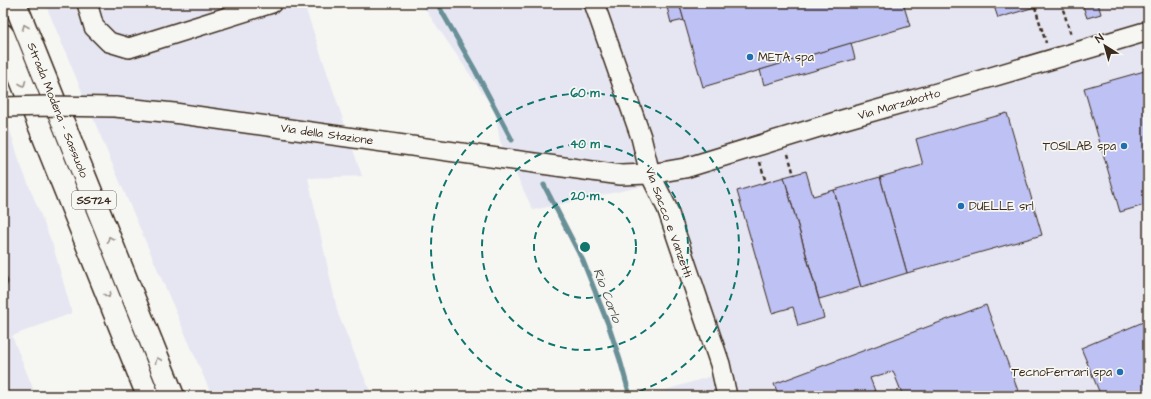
<svg xmlns="http://www.w3.org/2000/svg" width="1151" height="399" font-family="'Architects Daughter',sans-serif">
  <style>
    .built { fill: #e5e6f2 }
    .lines { fill: none; stroke-linecap: round; stroke-linejoin: round }
    .stream { stroke: #698f97; stroke-width: 5 }
    .building { fill: #bdc1f3; stroke: #3b2a1e }
    .minor-casing { stroke: #3b2a1e; stroke-width: 22 }
    .highway-casing { stroke: #3b2a1e; stroke-width: 25 }
    .path { stroke: #3b2a1e; stroke-width: 2.5; stroke-dasharray: 4 3; stroke-linecap: butt }
    .minor { stroke: #f6f6f2; stroke-width: 19 }
    .highway { stroke: #f6f6f2; stroke-width: 22 }
    .minor-bridge-casing { stroke: #3b2a1e; stroke-width: 22; stroke-linecap: butt }
    .minor-bridge { stroke: #f6f6f2; stroke-width: 19 }
    .oneway { stroke: #989088 }
    .ring { fill: none; stroke: #0f766e; stroke-width: 2; stroke-dasharray: 7 5 }
    .poi-dot { fill: #1f6fb2; stroke: #f6f6f2; stroke-width: 1.5 }
    .labels { text-anchor: middle; stroke-width: 3.5; stroke-linejoin: round; paint-order: stroke }
    .shield { fill: #f6f6f2; stroke: #73675e; stroke-width: 1 }
    .shield-label { font-size: 11px; font-weight: bold; fill: #3b2a1e }
    .poi-label { font-size: 12px; fill: #3b2a1e; stroke: #f6f6f2; text-anchor: start }
    .street-label { font-size: 12px; fill: #3b2a1e; stroke: #f6f6f2 }
    .water-label { font-size: 13px; font-style: italic; fill: #4e5450; stroke: #f6f6f2 }
    .centre { fill: #0f766e; stroke: #f6f6f2; stroke-width: 2 }
    .ring-label { font-size: 12px; text-anchor: middle; font-weight: bold; fill: #0f766e; stroke: #f6f6f2; stroke-width: 3.5; stroke-linejoin: round; paint-order: stroke }
  </style>
  <rect width="100%" height="100%" fill="#f6f6f2"/>
  <filter id="ink" filterUnits="userSpaceOnUse"><feTurbulence type="fractalNoise" baseFrequency=".025" numOctaves="2"/><feDisplacementMap in="SourceGraphic" scale="8" xChannelSelector="R" yChannelSelector="G"/><feConvolveMatrix kernelMatrix="1 2 1 2 8 2 1 2 1" color-interpolation-filters="sRGB"/></filter>
  <g filter="url(#ink)">
    <g class="built">
      <path d="M45,3H306L304,4L362,176L308,178L338,314L372,396H212L111,161Z"/>
      <path d="M421,3H1148V396H646L715,375L649,185L533,210L500,141L495,111Z"/>
      <path d="M3,108L20,163L53,246L72,313L12,336L36,396H3Z"/>
    </g>
    <g class="lines">
      <g class="stream">
        <path d="M437,3L475,70L512,140"/>
        <path d="M544,185L583,261L608,324L620,360L630,396"/>
      </g>
    </g>
    <g class="building">
      <path d="M666,3H679L684,20L671,23Z"/>
      <path d="M679,3H903L910,26L703,87Z"/>
      <path d="M993,3H1048L998,18Z"/>
      <path d="M1082,3H1098L1101,14L1087,18Z"/>
      <path d="M851,43L855,59L764,85L760,70Z"/>
      <path d="M1148,70V204L1120,212L1084,88Z"/>
      <path d="M1007,113L1042,235L907,273L880,177L923,165L916,139Z"/>
      <path d="M806,171L813,196L834,190L861,287L819,299L784,177Z"/>
      <path d="M784,177L824,318L798,326L793,307L772,313L737,191Z"/>
      <path d="M880,177L907,273L861,287L834,190Z"/>
      <path d="M3,269L8,282L3,293Z"/>
      <path d="M986,305L1020,396H903L893,371L870,378L877,396H779L774,384Z"/>
      <path d="M1148,320V396H1101L1081,348Z"/>
    </g>
    <g class="lines">
      <defs>
        <g id="minor">
          <path d="M87,3L94,27L109,42L129,48L272,3"/>
          <path d="M594,3L641,137L650,174L667,208L720,364L727,396"/>
          <path d="M115,107L174,113L621,175L650,174L685,168L842,120L944,91L1148,31"/>
        </g>
        <g id="highway">
          <path d="M15,3L173,396"/>
          <path d="M3,35L148,396"/>
        </g>
      </defs>
      <use href="#minor" class="minor-casing"/>
      <use href="#highway" class="highway-casing"/>
      <g class="path">
        <path d="M1061,3L1071,35"/>
        <path d="M1035,7L1046,43"/>
        <path d="M788,154L794,175"/>
        <path d="M760,162L766,183"/>
      </g>
      <use href="#minor" class="minor"/>
      <use href="#highway" class="highway"/>
      <defs>
        <path id="minor-bridge" d="M3,107L47,106L115,107"/>
      </defs>
      <use href="#minor-bridge" class="minor-bridge-casing"/>
      <use href="#minor-bridge" class="minor-bridge"/>
    </g>
    <defs><path id="oneway-chevron" d="M-2-3.5L2.5 0L-2 3.5" fill="none" stroke-width="1.6" stroke-linecap="round" stroke-linejoin="round"/></defs>
    <g class="oneway">
      <use href="#oneway-chevron" transform="translate(25 27) rotate(-112)"/>
      <use href="#oneway-chevron" transform="translate(23 84) rotate(68)"/>
      <use href="#oneway-chevron" transform="translate(110 239) rotate(-112)"/>
      <use href="#oneway-chevron" transform="translate(108 295) rotate(68)"/>
      <use href="#oneway-chevron" transform="translate(158 360) rotate(-112)"/>
    </g>
  </g>
  <g class="ring">
    <circle cx="585" cy="247" r="51"/>
    <circle cx="585" cy="247" r="103"/>
    <path d="M545 396A154 154 0 1 1 625 396"/>
  </g>
  <g class="poi-dot">
    <circle cx="750" cy="57" r="4"/>
    <circle cx="1124" cy="146" r="4"/>
    <circle cx="961" cy="206" r="4"/>
    <circle cx="1120" cy="372" r="4"/>
  </g>
  <g class="labels">
    <rect class="shield" x="72" y="191" width="44" height="18" rx="3"/>
    <g class="shield-label">
      <text x="94" y="204">SS724</text>
    </g>
    <g class="poi-label">
      <text x="758" y="61">META spa</text>
      <text x="1116" y="150" text-anchor="end">TOSILAB spa</text>
      <text x="969" y="210">DUELLE srl</text>
      <text x="1112" y="376" text-anchor="end">TecnoFerrari spa</text>
    </g>
    <g class="street-label">
      <text transform="translate(899 104) rotate(-16)" y="4">Via Marzabotto</text>
      <text transform="translate(58 110) rotate(68)" y="4">Strada Modena - Sassuolo</text>
      <text transform="translate(327 134) rotate(8)" y="4">Via della Stazione</text>
      <text transform="translate(669 222) rotate(70)" y="4">Via Sacco e Vanzetti</text>
    </g>
    <g class="water-label">
      <text transform="translate(608 295) rotate(69)" y="5">Rio Corlo</text>
    </g>
  </g>
  <circle cx="585" cy="247" r="6" class="centre"/>
  <g class="ring-label">
    <text x="585" y="97">60 m</text>
    <text x="585" y="148">40 m</text>
    <text x="585" y="200">20 m</text>
  </g>
  <rect width="1151" height="399" fill="none" stroke="#f6f6f2" stroke-width="16"/>
  <rect x="8" y="8" width="1135" height="383" fill="none" stroke="#3b2a1e" stroke-width="1.5" filter="url(#ink)"/>
  <g transform="translate(1105 46) rotate(323)" stroke="#f6f6f2" stroke-width="3" paint-order="stroke">
  <path d="M0-3L7 15L0 10L-7 15Z" fill="#3b2a1e"/>
  <text y="-6" font-size="11" font-weight="bold" text-anchor="middle" fill="#3b2a1e">N</text>
  </g>
</svg>
